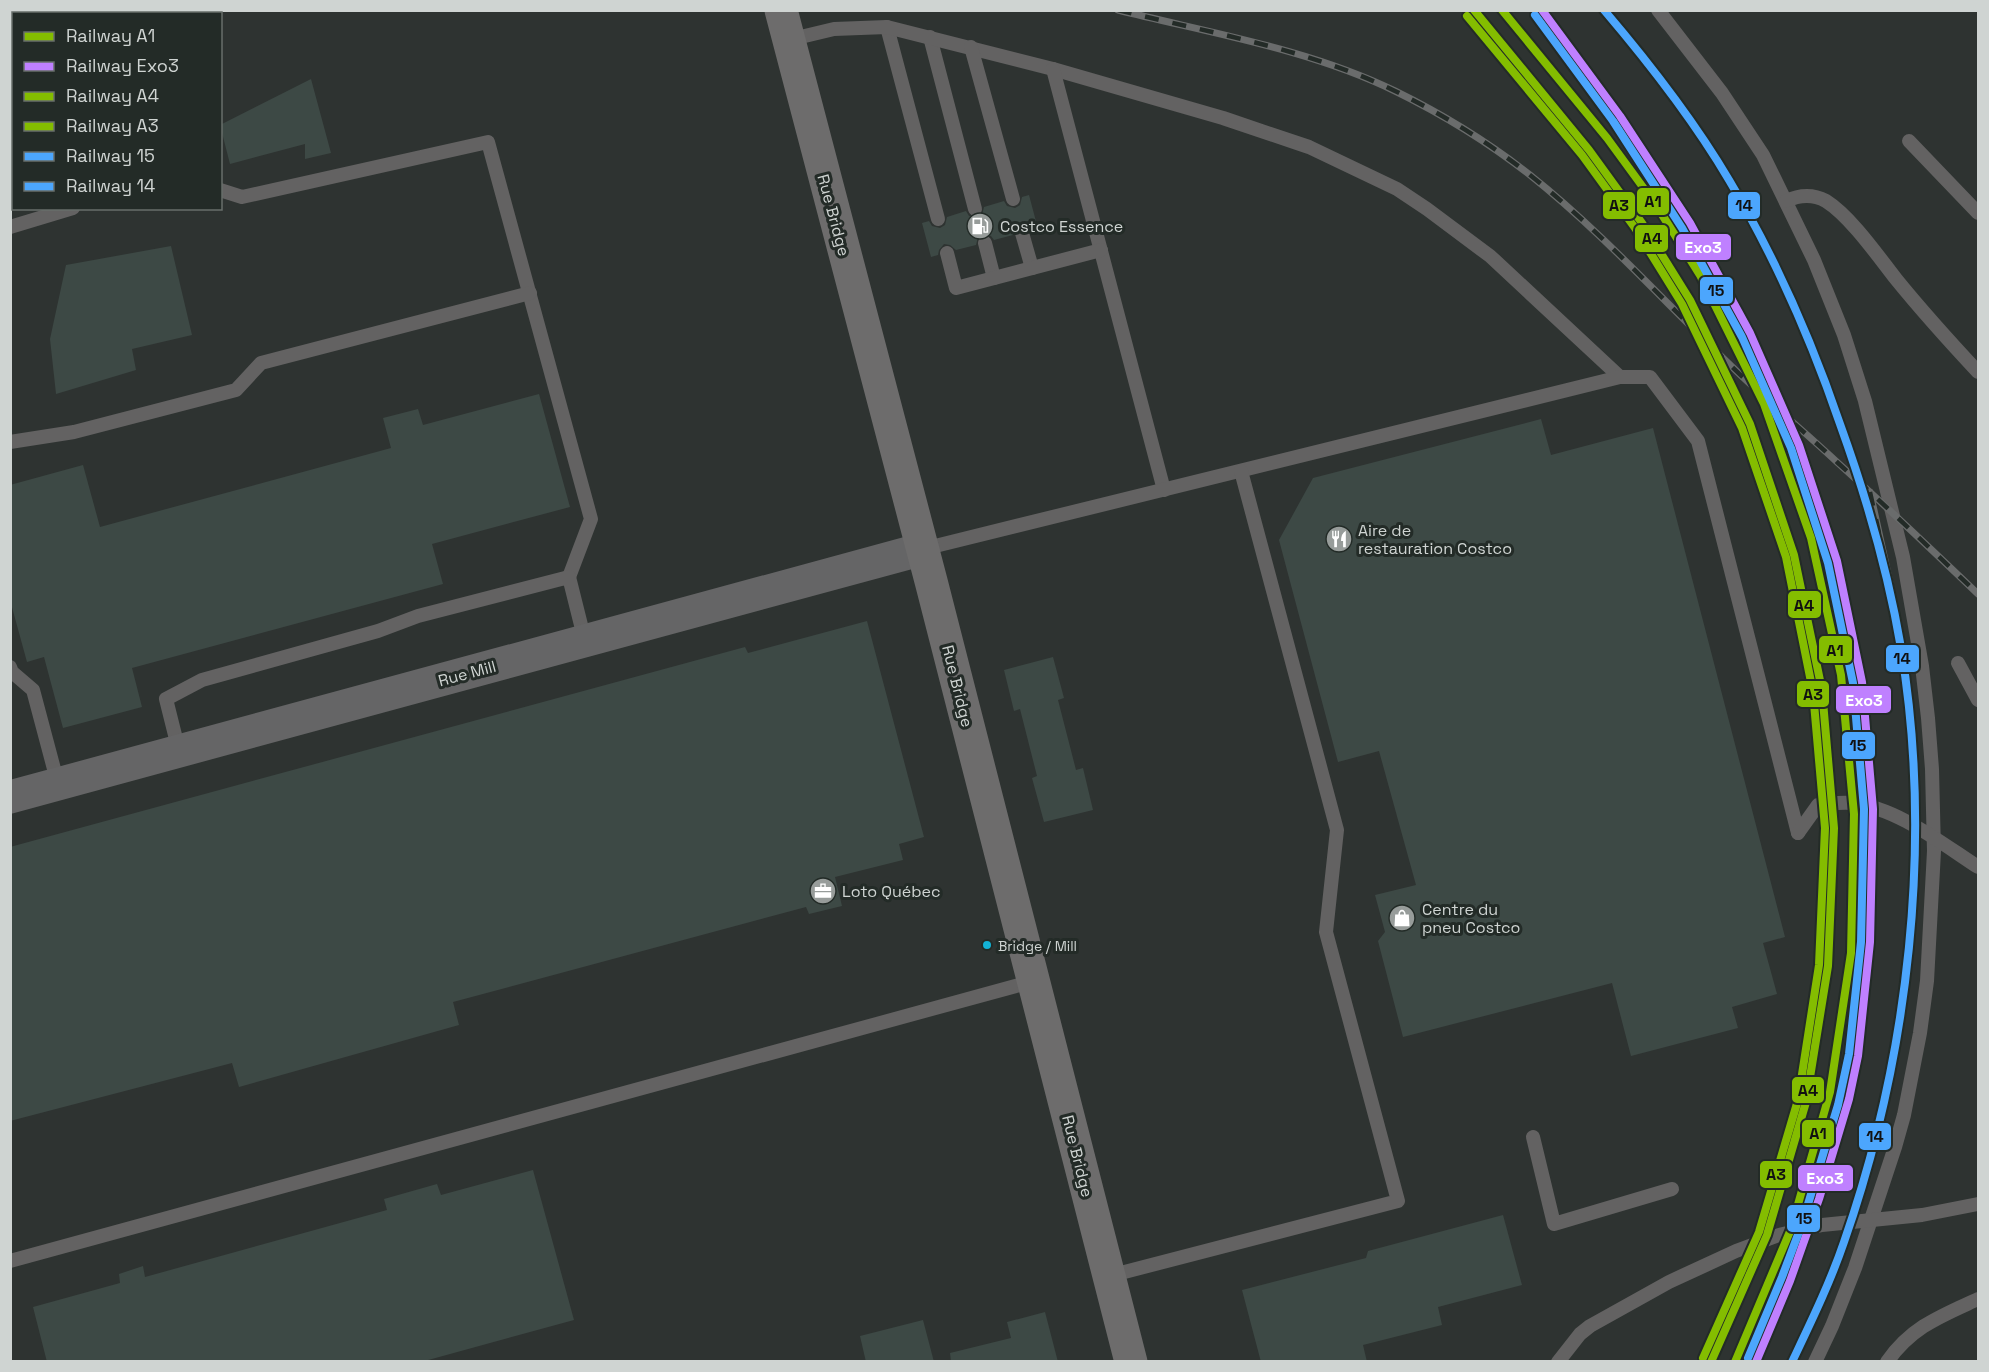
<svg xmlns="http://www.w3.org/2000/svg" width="1989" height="1372" font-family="'Space Grotesk',sans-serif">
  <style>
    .building { fill: #3d4945 }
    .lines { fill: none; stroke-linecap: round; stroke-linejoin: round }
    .lane { stroke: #636262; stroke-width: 14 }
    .secondary { stroke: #656566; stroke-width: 33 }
    .primary { stroke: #6d6c6c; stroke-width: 33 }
    .rail-casing { stroke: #6a6c6c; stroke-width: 7 }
    .rail { stroke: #232b27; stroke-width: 4.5; stroke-dasharray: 14; stroke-linecap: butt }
    .rail-1-casing { stroke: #232b27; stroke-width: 12 }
    .rail-2-casing { stroke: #232b27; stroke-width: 12 }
    .rail-3-casing { stroke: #232b27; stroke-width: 12 }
    .rail-4-casing { stroke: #232b27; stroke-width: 12 }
    .rail-5-casing { stroke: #232b27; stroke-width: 12 }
    .rail-6-casing { stroke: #232b27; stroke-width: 12 }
    .rail-1 { stroke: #84bd00; stroke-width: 8 }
    .rail-2 { stroke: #bf80ff; stroke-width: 8 }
    .rail-3 { stroke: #84bd00; stroke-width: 8 }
    .rail-4 { stroke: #84bd00; stroke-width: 8 }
    .rail-5 { stroke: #4ca6fd; stroke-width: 8 }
    .rail-6 { stroke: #4ca6fd; stroke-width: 8 }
    .bus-dot { fill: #13b2d5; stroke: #232b27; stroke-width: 2 }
    .labels { text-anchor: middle; stroke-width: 6; stroke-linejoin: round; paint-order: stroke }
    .bus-label { font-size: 14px; fill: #cfd4d2; stroke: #232b27; text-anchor: start }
    .street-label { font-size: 16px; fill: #cfd4d2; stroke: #232b27 }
    .poi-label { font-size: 16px; fill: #cfd4d2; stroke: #232b27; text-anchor: start }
    .line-badge { stroke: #232b27; stroke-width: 2 }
    .badge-label { font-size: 16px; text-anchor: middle; font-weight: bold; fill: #fff }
    .pale-badge-label { font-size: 16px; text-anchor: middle; font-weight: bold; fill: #111 }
  </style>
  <rect width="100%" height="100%" fill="#2e3331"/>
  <g class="building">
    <path d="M311,79L331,153L305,159V144L230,164L220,125Z"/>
    <path d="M1029,195L1038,229L1031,231L1028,226L1020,224L1015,227L1013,235L994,240L991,236L983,234L978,237L976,245L956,250L950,245L944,244L939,250L938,255L931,257L922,223L929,221L932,226L940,228L945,225L947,217L966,211L969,216L977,218L982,215L984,207L1004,201L1007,206L1015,208L1020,205L1022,197Z"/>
    <path d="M171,246L192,335L132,349L136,370L56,394L50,339L66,265Z"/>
    <path d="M539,394L570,507L432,544L443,584L132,668L142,707L63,728L44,657L27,662L10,600V485L83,465L100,527L391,448L383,418L418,409L423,425Z"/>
    <path d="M1541,419L1551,455L1653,428L1785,937L1763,943L1777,994L1732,1007L1738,1028L1631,1056L1612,983L1403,1037L1378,941L1385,932L1375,895L1416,885L1379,751L1338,762L1279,540L1313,478Z"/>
    <path d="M867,621L924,837L899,844L903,860L835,877L842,906L809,914L806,907L453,1002L459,1025L239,1087L232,1063L10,1121V847L745,647L748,653Z"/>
    <path d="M1053,657L1064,698L1058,700L1076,770L1083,768L1093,810L1044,822L1032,778L1037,776L1020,709L1014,711L1004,670Z"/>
    <path d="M533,1170L574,1320L421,1362H47L33,1307L120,1283L119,1274L143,1266L145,1277L387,1210L384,1199L437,1184L441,1195Z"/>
    <path d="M1503,1215L1522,1285L1438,1307L1442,1325L1363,1345L1367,1362H1261L1242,1290L1366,1258L1368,1251Z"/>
    <path d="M1045,1312L1058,1362H951L950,1353L1011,1338L1007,1322Z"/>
    <path d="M923,1320L934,1362H866L860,1336Z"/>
  </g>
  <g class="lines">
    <g class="lane">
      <path d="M1658,10L1722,93L1763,155L1814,260L1844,335L1865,401L1903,557L1922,666L1928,718L1932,769L1934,851L1927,981L1920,1033L1904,1115L1895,1147L1855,1268L1832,1326L1815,1362"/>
      <path d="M887,27L938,219"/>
      <path d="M930,37L975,209"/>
      <path d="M788,40L834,29L887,27L1053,69L1223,118L1309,147L1397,189L1427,209L1490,256L1620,377"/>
      <path d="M971,47L1013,199"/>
      <path d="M1053,69L1164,490"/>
      <path d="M1909,141L1978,213"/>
      <path d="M220,190L242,197L488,142L591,519L569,577"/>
      <path d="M1786,201C1799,195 1813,194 1826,201C1850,216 1878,256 1896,279C1922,311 1950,342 1978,372"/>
      <path d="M10,227L73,208"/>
      <path d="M1022,233L1032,268"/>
      <path d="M985,243L994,278"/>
      <path d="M947,253L956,288L1101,250"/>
      <path d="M10,442L74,432L236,390L261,363L530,293"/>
      <path d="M923,549L1620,377H1650L1698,441L1798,833"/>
      <path d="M1958,663L1978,700"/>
      <path d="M10,667L12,672L33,690L58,784"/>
      <path d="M179,751L166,699L202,680L378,631L418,616L569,577L585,641"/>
      <path d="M1798,833L1818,805C1829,804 1840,802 1851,803C1896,807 1941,843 1978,867"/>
      <path d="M1533,1137L1554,1224L1672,1189"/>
      <path d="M10,1261L1034,981"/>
      <path d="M1109,1276L1398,1201L1326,932L1337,830L1241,471"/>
      <path d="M1558,1362L1580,1334L1590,1326L1669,1282L1736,1251L1779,1235L1822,1225L1922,1215L1978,1204"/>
      <path d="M1887,1362C1911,1327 1941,1316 1978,1299"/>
    </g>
    <path class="secondary" d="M10,797L923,549"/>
    <path class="primary" d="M781,10L931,581L1131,1362"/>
    <defs>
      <g id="rail">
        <path d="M1118,10C1210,33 1309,49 1395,91C1442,114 1488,142 1530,175C1608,237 1674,313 1747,381C1777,409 1808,435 1838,463C1886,506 1932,550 1978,594"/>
        <path d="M1870,492L1890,583L1901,648"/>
      </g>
    </defs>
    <use href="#rail" class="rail-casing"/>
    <use href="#rail" class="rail"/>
    <defs>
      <path id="rail-1" d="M1502,10L1607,138L1656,205L1700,275L1764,404L1811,538L1841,675L1854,814L1851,953L1830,1092L1791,1229L1735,1362"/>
      <path id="rail-2" d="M1542,10L1620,116L1690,223L1750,333L1799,445L1837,561L1862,682L1873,809L1870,942L1858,1056L1849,1099L1819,1199L1790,1281L1756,1362"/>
      <path id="rail-3" d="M1474,10L1589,150L1642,223L1690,300L1750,424L1794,555L1822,690L1834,828L1828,966L1806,1102L1767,1235L1711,1362"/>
      <path id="rail-4" d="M1467,16L1582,155L1635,228L1682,304L1742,428L1786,557L1813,692L1825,828L1819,965L1798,1100L1759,1232L1703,1358"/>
      <path id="rail-5" d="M1535,15L1613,121L1682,228L1742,337L1791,448L1828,563L1853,683L1864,809L1861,942L1849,1054L1838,1105L1802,1224L1782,1277L1748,1358"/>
      <path id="rail-6" d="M1604,10C1650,64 1693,119 1729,180C1775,257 1811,339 1840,424C1866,496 1888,571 1901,648C1933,842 1909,1056 1844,1242C1830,1283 1811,1322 1792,1362"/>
    </defs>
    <use href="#rail-1" class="rail-1-casing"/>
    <use href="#rail-2" class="rail-2-casing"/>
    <use href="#rail-3" class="rail-3-casing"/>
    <use href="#rail-4" class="rail-4-casing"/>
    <use href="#rail-5" class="rail-5-casing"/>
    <use href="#rail-6" class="rail-6-casing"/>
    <use href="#rail-1" class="rail-1"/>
    <use href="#rail-2" class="rail-2"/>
    <use href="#rail-3" class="rail-3"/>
    <use href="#rail-4" class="rail-4"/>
    <use href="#rail-5" class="rail-5"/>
    <use href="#rail-6" class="rail-6"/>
  </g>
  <defs>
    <symbol id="fuel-disc" viewBox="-11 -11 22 22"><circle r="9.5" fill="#979c9a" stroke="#232b27"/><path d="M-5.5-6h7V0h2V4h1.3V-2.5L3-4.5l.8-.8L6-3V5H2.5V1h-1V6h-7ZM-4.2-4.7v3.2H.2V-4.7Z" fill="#fff"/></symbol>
    <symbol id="restaurant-disc" viewBox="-11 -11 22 22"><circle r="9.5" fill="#979c9a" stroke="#232b27"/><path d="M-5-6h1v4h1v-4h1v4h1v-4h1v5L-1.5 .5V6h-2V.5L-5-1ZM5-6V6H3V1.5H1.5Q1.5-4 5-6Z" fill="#fff"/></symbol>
    <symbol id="office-disc" viewBox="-11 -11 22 22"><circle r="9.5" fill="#979c9a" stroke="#232b27"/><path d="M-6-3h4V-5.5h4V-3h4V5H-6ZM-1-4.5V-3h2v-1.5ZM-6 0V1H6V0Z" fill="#fff"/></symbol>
    <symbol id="shop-disc" viewBox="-11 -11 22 22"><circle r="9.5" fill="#979c9a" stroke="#232b27"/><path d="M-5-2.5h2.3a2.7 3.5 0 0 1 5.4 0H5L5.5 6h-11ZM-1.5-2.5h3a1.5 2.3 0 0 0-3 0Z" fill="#fff"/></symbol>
  </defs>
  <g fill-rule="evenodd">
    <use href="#fuel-disc" x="965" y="211" width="30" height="30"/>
    <use href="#restaurant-disc" x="1324" y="524" width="30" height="30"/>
    <use href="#office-disc" x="808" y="876" width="30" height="30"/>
    <use href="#shop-disc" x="1387" y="903" width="30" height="30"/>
  </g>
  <circle class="bus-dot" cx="987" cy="945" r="5"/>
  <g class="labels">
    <g class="bus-label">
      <text x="998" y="951">Bridge / Mill</text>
    </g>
    <g class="street-label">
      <text transform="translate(834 215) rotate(75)" y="6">Rue Bridge</text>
      <text transform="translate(467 673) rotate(-15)" y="6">Rue Mill</text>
      <text transform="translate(958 686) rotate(76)" y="6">Rue Bridge</text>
      <text transform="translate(1078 1156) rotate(76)" y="6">Rue Bridge</text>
    </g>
    <g class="poi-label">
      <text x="1000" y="232">Costco Essence</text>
      <text x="1358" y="536">Aire de<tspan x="1358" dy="18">restauration Costco</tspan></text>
      <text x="842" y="897">Loto Québec</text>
      <text x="1422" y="915">Centre du<tspan x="1422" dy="18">pneu Costco</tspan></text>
    </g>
  </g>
  <g class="line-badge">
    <rect x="1636" y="187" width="34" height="29" rx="6" fill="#84bd00"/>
    <rect x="1602" y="191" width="34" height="29" rx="6" fill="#84bd00"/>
    <rect x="1727" y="191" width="34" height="29" rx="6" fill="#4ca6fd"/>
    <rect x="1634" y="224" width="35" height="29" rx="6" fill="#84bd00"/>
    <rect x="1675" y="233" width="57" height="28" rx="6" fill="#bf80ff"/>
    <rect x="1699" y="276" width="35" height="29" rx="6" fill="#4ca6fd"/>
    <rect x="1787" y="590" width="35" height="29" rx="6" fill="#84bd00"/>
    <rect x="1818" y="635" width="35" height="29" rx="6" fill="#84bd00"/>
    <rect x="1885" y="644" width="35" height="29" rx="6" fill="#4ca6fd"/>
    <rect x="1796" y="680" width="34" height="28" rx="6" fill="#84bd00"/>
    <rect x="1835" y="685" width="57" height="29" rx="6" fill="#bf80ff"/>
    <rect x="1841" y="731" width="35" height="29" rx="6" fill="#4ca6fd"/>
    <rect x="1791" y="1076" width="34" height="28" rx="6" fill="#84bd00"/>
    <rect x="1801" y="1119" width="34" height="29" rx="6" fill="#84bd00"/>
    <rect x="1858" y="1122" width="34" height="29" rx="6" fill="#4ca6fd"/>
    <rect x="1759" y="1160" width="34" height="29" rx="6" fill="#84bd00"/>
    <rect x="1797" y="1164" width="57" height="28" rx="6" fill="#bf80ff"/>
    <rect x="1786" y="1204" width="35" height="29" rx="6" fill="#4ca6fd"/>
  </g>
  <g class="badge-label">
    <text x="1703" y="253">Exo3</text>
    <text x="1864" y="706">Exo3</text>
    <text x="1825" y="1184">Exo3</text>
  </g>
  <g class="pale-badge-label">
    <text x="1653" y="207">A1</text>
    <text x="1619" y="211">A3</text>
    <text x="1744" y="211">14</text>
    <text x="1652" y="244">A4</text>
    <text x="1716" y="296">15</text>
    <text x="1804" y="611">A4</text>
    <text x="1835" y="656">A1</text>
    <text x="1902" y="664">14</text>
    <text x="1813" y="700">A3</text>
    <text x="1858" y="751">15</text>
    <text x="1808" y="1096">A4</text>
    <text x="1818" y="1139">A1</text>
    <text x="1875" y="1142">14</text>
    <text x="1776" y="1180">A3</text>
    <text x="1804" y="1224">15</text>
  </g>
  <rect width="1989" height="1372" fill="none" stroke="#cfd4d2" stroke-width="24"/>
  <rect x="12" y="12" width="210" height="198" fill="#232b27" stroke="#686f6b" stroke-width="1.5"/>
  <rect x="24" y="32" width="30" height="9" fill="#84bd00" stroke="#686f6b" stroke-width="1.5"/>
  <text x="66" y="42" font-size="18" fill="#cfd4d2">Railway A1</text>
  <rect x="24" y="62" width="30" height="9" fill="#bf80ff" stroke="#686f6b" stroke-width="1.5"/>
  <text x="66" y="72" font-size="18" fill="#cfd4d2">Railway Exo3</text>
  <rect x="24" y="92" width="30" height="9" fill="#84bd00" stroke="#686f6b" stroke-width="1.5"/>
  <text x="66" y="102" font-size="18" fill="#cfd4d2">Railway A4</text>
  <rect x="24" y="122" width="30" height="9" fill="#84bd00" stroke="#686f6b" stroke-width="1.5"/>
  <text x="66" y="132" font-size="18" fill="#cfd4d2">Railway A3</text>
  <rect x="24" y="152" width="30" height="9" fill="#4ca6fd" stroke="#686f6b" stroke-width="1.5"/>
  <text x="66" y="162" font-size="18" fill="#cfd4d2">Railway 15</text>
  <rect x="24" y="182" width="30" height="9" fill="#4ca6fd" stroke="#686f6b" stroke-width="1.5"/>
  <text x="66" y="192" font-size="18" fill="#cfd4d2">Railway 14</text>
</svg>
